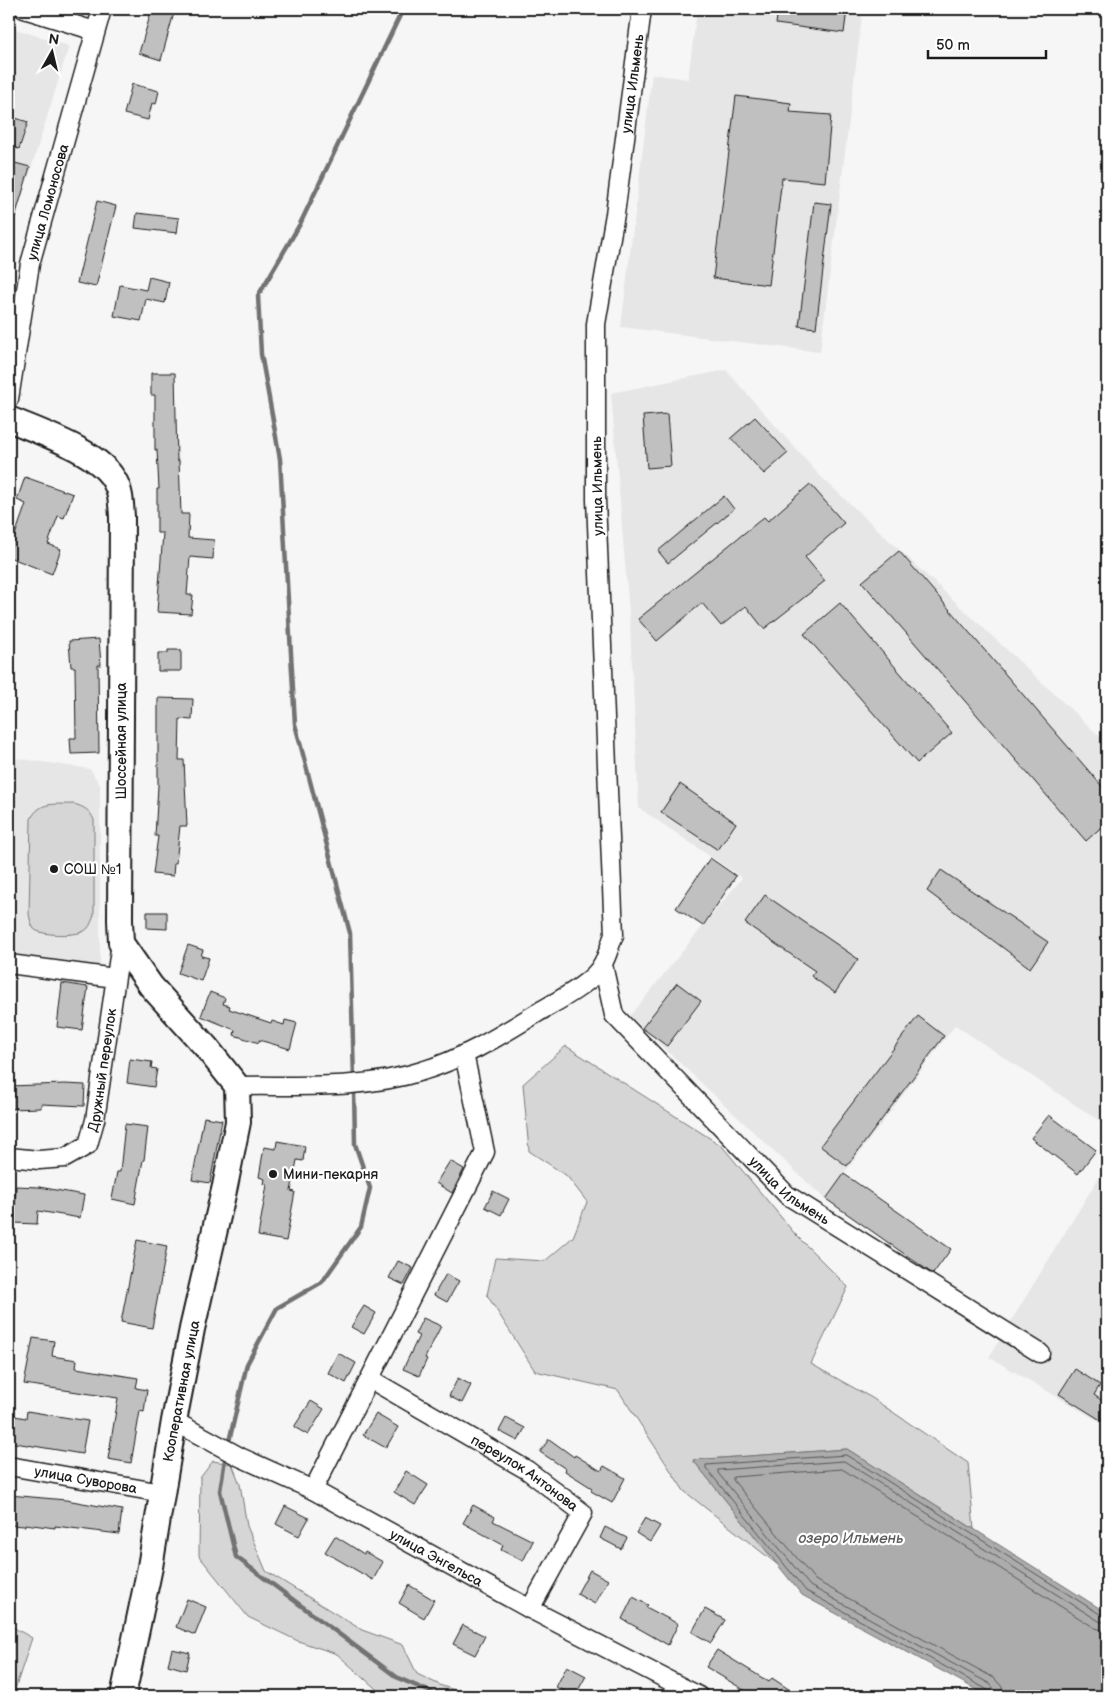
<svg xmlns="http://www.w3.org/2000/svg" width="1116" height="1705" font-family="'Balsamiq Sans',sans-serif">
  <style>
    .built { fill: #e6e6e6 }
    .green { fill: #d6d6d6; stroke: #797979 }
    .water { fill: #acacac; stroke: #727272 }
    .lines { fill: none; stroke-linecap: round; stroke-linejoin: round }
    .shore { stroke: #565656; stroke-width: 1 }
    .stream { stroke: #727272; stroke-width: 4.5 }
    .building { fill: #c0c0c0; stroke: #1c1c1c }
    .street-casing { stroke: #1c1c1c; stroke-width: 21 }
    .secondary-casing { stroke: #1c1c1c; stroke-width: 28 }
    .street { stroke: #fff; stroke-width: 18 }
    .secondary { stroke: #fff; stroke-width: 24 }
    .poi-dot { fill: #1c1c1c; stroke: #fff; stroke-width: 2 }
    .labels { text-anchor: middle; stroke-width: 4.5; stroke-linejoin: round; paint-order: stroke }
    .street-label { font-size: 14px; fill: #1c1c1c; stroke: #fff }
    .poi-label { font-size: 14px; fill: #1c1c1c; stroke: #fff; text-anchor: start }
    .water-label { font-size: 15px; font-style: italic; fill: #5d5d5d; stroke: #fff }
  </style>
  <rect width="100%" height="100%" fill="#f6f6f6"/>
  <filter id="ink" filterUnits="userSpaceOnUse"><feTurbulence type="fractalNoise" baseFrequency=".02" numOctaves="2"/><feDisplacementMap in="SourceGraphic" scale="10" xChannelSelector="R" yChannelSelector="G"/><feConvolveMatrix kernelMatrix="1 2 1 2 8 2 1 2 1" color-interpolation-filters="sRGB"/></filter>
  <g filter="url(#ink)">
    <g class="built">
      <path d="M697,9H863L820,352L621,327L652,74L688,79Z"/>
      <path d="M9,27L69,46L9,240Z"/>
      <path d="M726,370L819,475L1107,743V1126L955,1025L825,1199L630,1016L742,878L639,808L630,625L611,393Z"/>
      <path d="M9,667L15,758L90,769L100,785V966L9,953Z"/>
      <path d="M1107,1164V1426L989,1357Z"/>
    </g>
    <g class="green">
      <path d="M74,804C84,807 90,810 94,820V915C92,920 91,925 87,929C80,937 41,936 34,929C31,925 30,919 29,914L31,819C40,800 56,805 74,804Z"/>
      <path d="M566,1046L722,1146L795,1234L848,1287L811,1364L872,1398L968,1463L974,1529L847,1449L693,1460L778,1565L684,1491L618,1390L535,1371L487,1295L495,1258L545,1261L573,1237L587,1202L567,1176L529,1151L523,1084Z"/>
      <path d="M213,1461L232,1464L240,1484L247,1526L266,1571L362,1630L403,1645L417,1674L442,1686L474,1696H384L337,1654L298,1641L248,1617L199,1556L200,1478Z"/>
      <path d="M9,1625L32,1638L14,1692L11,1696H9Z"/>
    </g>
    <path class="water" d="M847,1449L1107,1613V1696H988L802,1595L693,1460Z"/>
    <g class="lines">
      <g class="shore">
        <path d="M990,1696L986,1689L806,1591L706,1468V1465L846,1455L1103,1616L1107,1617"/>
        <path d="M996,1696L995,1690L990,1684L810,1586L718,1473V1470L844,1461L1099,1621L1107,1623"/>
        <path d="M1003,1696L1002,1687L994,1678L815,1580L733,1480V1477L842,1469L1095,1628L1107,1631"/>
      </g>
      <g class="stream">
        <path d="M354,1080L350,933L295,724L280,459L261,354L258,296L300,224L403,9"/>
        <path d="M228,1446L247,1364L277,1308L322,1282L361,1227L370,1188L355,1144L354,1088"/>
        <path d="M226,1453L220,1491L236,1557L398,1678L440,1696"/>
      </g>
    </g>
    <g class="building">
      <path d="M152,9H175L161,60L139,53Z"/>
      <path d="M778,9H847L844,33L776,24Z"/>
      <path d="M132,84L159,91L156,104L152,103L148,120L124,114Z"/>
      <path d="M736,96L791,103L790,112L831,115L825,182L782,178L769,285L713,278Z"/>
      <path d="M9,116L28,122L19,149L9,146Z"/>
      <path d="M15,163L30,167L12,227H9V176L11,177Z"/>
      <path d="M97,201L116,206L96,287L77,283Z"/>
      <path d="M814,202L831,204L816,328L799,326Z"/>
      <path d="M137,213L179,218L177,233L135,228Z"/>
      <path d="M149,277L169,282L165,303L146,299L141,321L114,316L120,285L146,290Z"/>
      <path d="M151,373H175L177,461L179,460L181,514H189L188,538L214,540L213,559L190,557L187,595H193L191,614L157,612L163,533H157V489H159L157,450H155V395H151Z"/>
      <path d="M667,414L671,466L647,468L643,416Z"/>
      <path d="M755,417L788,453L764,474L731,438Z"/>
      <path d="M25,477L73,494L64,518L58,516L48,544L61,549L52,574L9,557V552L26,504L17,500Z"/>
      <path d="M810,484L844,523L805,557L825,581L764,629L746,606L721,626L702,603L657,641L638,619L764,517L768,521Z"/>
      <path d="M724,496L734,509L668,563L658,551Z"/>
      <path d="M899,551L1107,792V822L1086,841L862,582Z"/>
      <path d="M840,603L952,733L917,763L804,634Z"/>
      <path d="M99,639L101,665H98L99,753L71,754L70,738H76L75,667H71L69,641Z"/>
      <path d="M168,650H181V671H158V653H168Z"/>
      <path d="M158,698L193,699L192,720L180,719L179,760H184L187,826H180L176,863H174L173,876L153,874L158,836H155L158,786Z"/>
      <path d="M680,784L736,823L718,850L661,812Z"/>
      <path d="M710,858L736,876L703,926L676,908Z"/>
      <path d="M941,870L1048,942L1030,968L927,891Z"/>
      <path d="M765,895L858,959L835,993L811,976L815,971L745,923Z"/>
      <path d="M147,912H167V929L147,928Z"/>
      <path d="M188,945L203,950L201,956L209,958L201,981L178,973Z"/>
      <path d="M62,983L88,987L82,1030L57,1027Z"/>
      <path d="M677,983L701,1001L667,1046L642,1028Z"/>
      <path d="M210,992L225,998L223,1004L230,1006L229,1009L271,1023L272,1021L284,1025L285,1020L297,1023L290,1049L259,1040V1043L234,1035L235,1030L201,1016Z"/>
      <path d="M918,1016L944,1036L847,1166L820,1146Z"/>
      <path d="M130,1059L152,1062L151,1068L157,1069L154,1087L127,1083Z"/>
      <path d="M65,1084L85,1085L84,1106L41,1104V1108L10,1109L9,1086Z"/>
      <path d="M1049,1115L1096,1150L1078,1174L1031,1138Z"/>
      <path d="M204,1117L222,1120L210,1183L192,1180Z"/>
      <path d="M125,1124L148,1127L144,1160H143L135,1204L112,1199L117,1172H120Z"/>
      <path d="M277,1141L305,1146L303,1161L297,1160L291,1191L295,1192L286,1241L258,1236L267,1185L264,1184L265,1179L259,1177L264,1147L276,1149Z"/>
      <path d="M450,1161L464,1169L452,1193L436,1183Z"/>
      <path d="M844,1174L951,1249L933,1274L826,1199Z"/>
      <path d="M16,1186L39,1187L84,1195L80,1218L38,1211L37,1224L14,1223Z"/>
      <path d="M493,1191L509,1199L501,1215L485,1207Z"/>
      <path d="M137,1240L167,1246L152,1328L121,1322Z"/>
      <path d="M398,1261L413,1268L404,1285L389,1278Z"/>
      <path d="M446,1274L459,1281L447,1302L434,1295Z"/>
      <path d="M364,1306L376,1313L364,1334L351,1327Z"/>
      <path d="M423,1318L441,1326L425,1358L427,1359L419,1376L403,1369L419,1336L415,1334Z"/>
      <path d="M33,1338L54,1341L52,1356L77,1360L76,1368L138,1378L136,1388L147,1390L144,1412L140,1411L131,1463L108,1459L118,1398L24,1384Z"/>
      <path d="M338,1353L356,1363L346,1383L328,1373Z"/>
      <path d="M1075,1369L1100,1385L1094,1395L1107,1404V1424L1059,1394Z"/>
      <path d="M458,1378L471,1385L462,1403L449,1396Z"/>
      <path d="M311,1401L324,1409L308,1435L294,1427Z"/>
      <path d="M27,1411L88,1421L82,1454L9,1442V1415L26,1418Z"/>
      <path d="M376,1414L398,1427L386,1448L363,1435Z"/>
      <path d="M506,1418L525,1428L518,1441L499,1431Z"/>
      <path d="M549,1439L574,1457L575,1455L601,1471L604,1466L625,1478L612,1503L591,1491L592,1488L565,1471L566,1469L540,1452Z"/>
      <path d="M406,1471L428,1485L415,1505L394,1492Z"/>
      <path d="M9,1495L66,1500L122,1510L119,1534L55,1526V1528L25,1524V1526L9,1525Z"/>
      <path d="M473,1505L495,1517L493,1521L533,1541L523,1561L501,1550L503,1545L463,1523Z"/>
      <path d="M285,1506L309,1518L299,1536L276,1524Z"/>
      <path d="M645,1518L660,1526L650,1542L636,1533Z"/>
      <path d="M605,1527L627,1538L621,1549L600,1538Z"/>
      <path d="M335,1536L364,1554L365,1552L383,1562L373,1580L325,1552Z"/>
      <path d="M590,1570L608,1580L595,1604L577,1594Z"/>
      <path d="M409,1585L434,1600L424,1618L399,1603Z"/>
      <path d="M633,1597L648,1605L646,1607L678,1624L668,1645L622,1619Z"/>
      <path d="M187,1599L206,1607L195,1635L176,1627Z"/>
      <path d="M705,1609L725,1620L711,1643L692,1632Z"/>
      <path d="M463,1625L485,1636L475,1655L453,1644Z"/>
      <path d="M172,1649L190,1653L186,1670L168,1665Z"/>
      <path d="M717,1650L769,1682L772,1678L799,1696H754L706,1667Z"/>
      <path d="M567,1666L586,1676L575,1696L556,1687Z"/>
    </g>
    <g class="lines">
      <defs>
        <g id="street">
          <path d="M24,9L95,31"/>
          <path id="s1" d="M9,399L30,264L102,9"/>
          <path d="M9,964L115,978"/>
          <path id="s2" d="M603,965L614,1015L787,1195L1040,1353"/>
          <path id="s3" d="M237,1086C298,1085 363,1090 422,1071C463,1059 501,1035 537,1013C555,1002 594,983 603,963C608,955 610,944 614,935L596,500V324L615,214L642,9"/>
          <path id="s4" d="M9,1157L39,1160L65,1158L88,1145L95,1120L121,943"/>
          <path id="s5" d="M370,1379L527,1470L583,1513L530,1609"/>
          <path id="s6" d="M174,1421L240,1457L313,1490L530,1609L699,1696"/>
          <path id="s7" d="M9,1466L162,1493"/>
          <path d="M313,1490L485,1152L464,1054"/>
        </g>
        <path id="secondary" d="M9,419C39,432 98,451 114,480C121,491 121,504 122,517L120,920L121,943L151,986L206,1047L237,1086L238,1122L225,1186L192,1329L174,1421L150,1567L123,1696"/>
      </defs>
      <use href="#street" class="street-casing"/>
      <use href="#secondary" class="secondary-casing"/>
      <use href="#street" class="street"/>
      <use href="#secondary" class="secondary"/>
    </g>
  </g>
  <g class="poi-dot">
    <circle cx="54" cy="869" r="5"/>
    <circle cx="273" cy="1174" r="5"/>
  </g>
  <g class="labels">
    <g class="street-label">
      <text dy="5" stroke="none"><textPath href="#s3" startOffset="1284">улица Ильмень</textPath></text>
      <text dy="5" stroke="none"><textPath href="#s1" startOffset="201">улица Ломоносова</textPath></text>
      <text transform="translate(597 486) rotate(-91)" y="5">улица Ильмень</text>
      <text transform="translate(121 741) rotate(-90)" y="5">Шоссейная улица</text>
      <text dy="5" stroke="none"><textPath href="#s4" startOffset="159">Дружный переулок</textPath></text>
      <text dy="5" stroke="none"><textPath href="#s2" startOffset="300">улица Ильмень</textPath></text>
      <text transform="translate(181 1391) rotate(-79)" y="5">Кооперативная улица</text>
      <text dy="5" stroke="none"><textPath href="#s5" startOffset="181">переулок Антонова</textPath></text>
      <text dy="5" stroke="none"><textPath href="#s7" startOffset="78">улица Суворова</textPath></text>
      <text dy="5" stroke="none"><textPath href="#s6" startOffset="296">улица Энгельса</textPath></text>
    </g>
    <g class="poi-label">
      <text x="64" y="874">СОШ №1</text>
      <text x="283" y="1179">Мини-пекарня</text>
    </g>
    <g class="water-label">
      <text x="851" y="1543">озеро Ильмень</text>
    </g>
  </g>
  <rect width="1116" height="1705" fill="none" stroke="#fff" stroke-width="30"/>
  <rect x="15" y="15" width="1086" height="1675" fill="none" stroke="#1c1c1c" stroke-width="2" filter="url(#ink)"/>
  <g transform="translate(52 52) rotate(8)" stroke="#ffffff" stroke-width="4" paint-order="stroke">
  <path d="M0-4L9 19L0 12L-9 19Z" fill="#1c1c1c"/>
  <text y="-8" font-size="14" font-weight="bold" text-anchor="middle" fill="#1c1c1c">N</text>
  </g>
  <path d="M928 50v8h118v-8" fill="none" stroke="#1c1c1c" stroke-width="2.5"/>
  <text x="936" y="50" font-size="15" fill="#1c1c1c" stroke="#ffffff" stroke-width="4" paint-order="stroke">50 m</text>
</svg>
